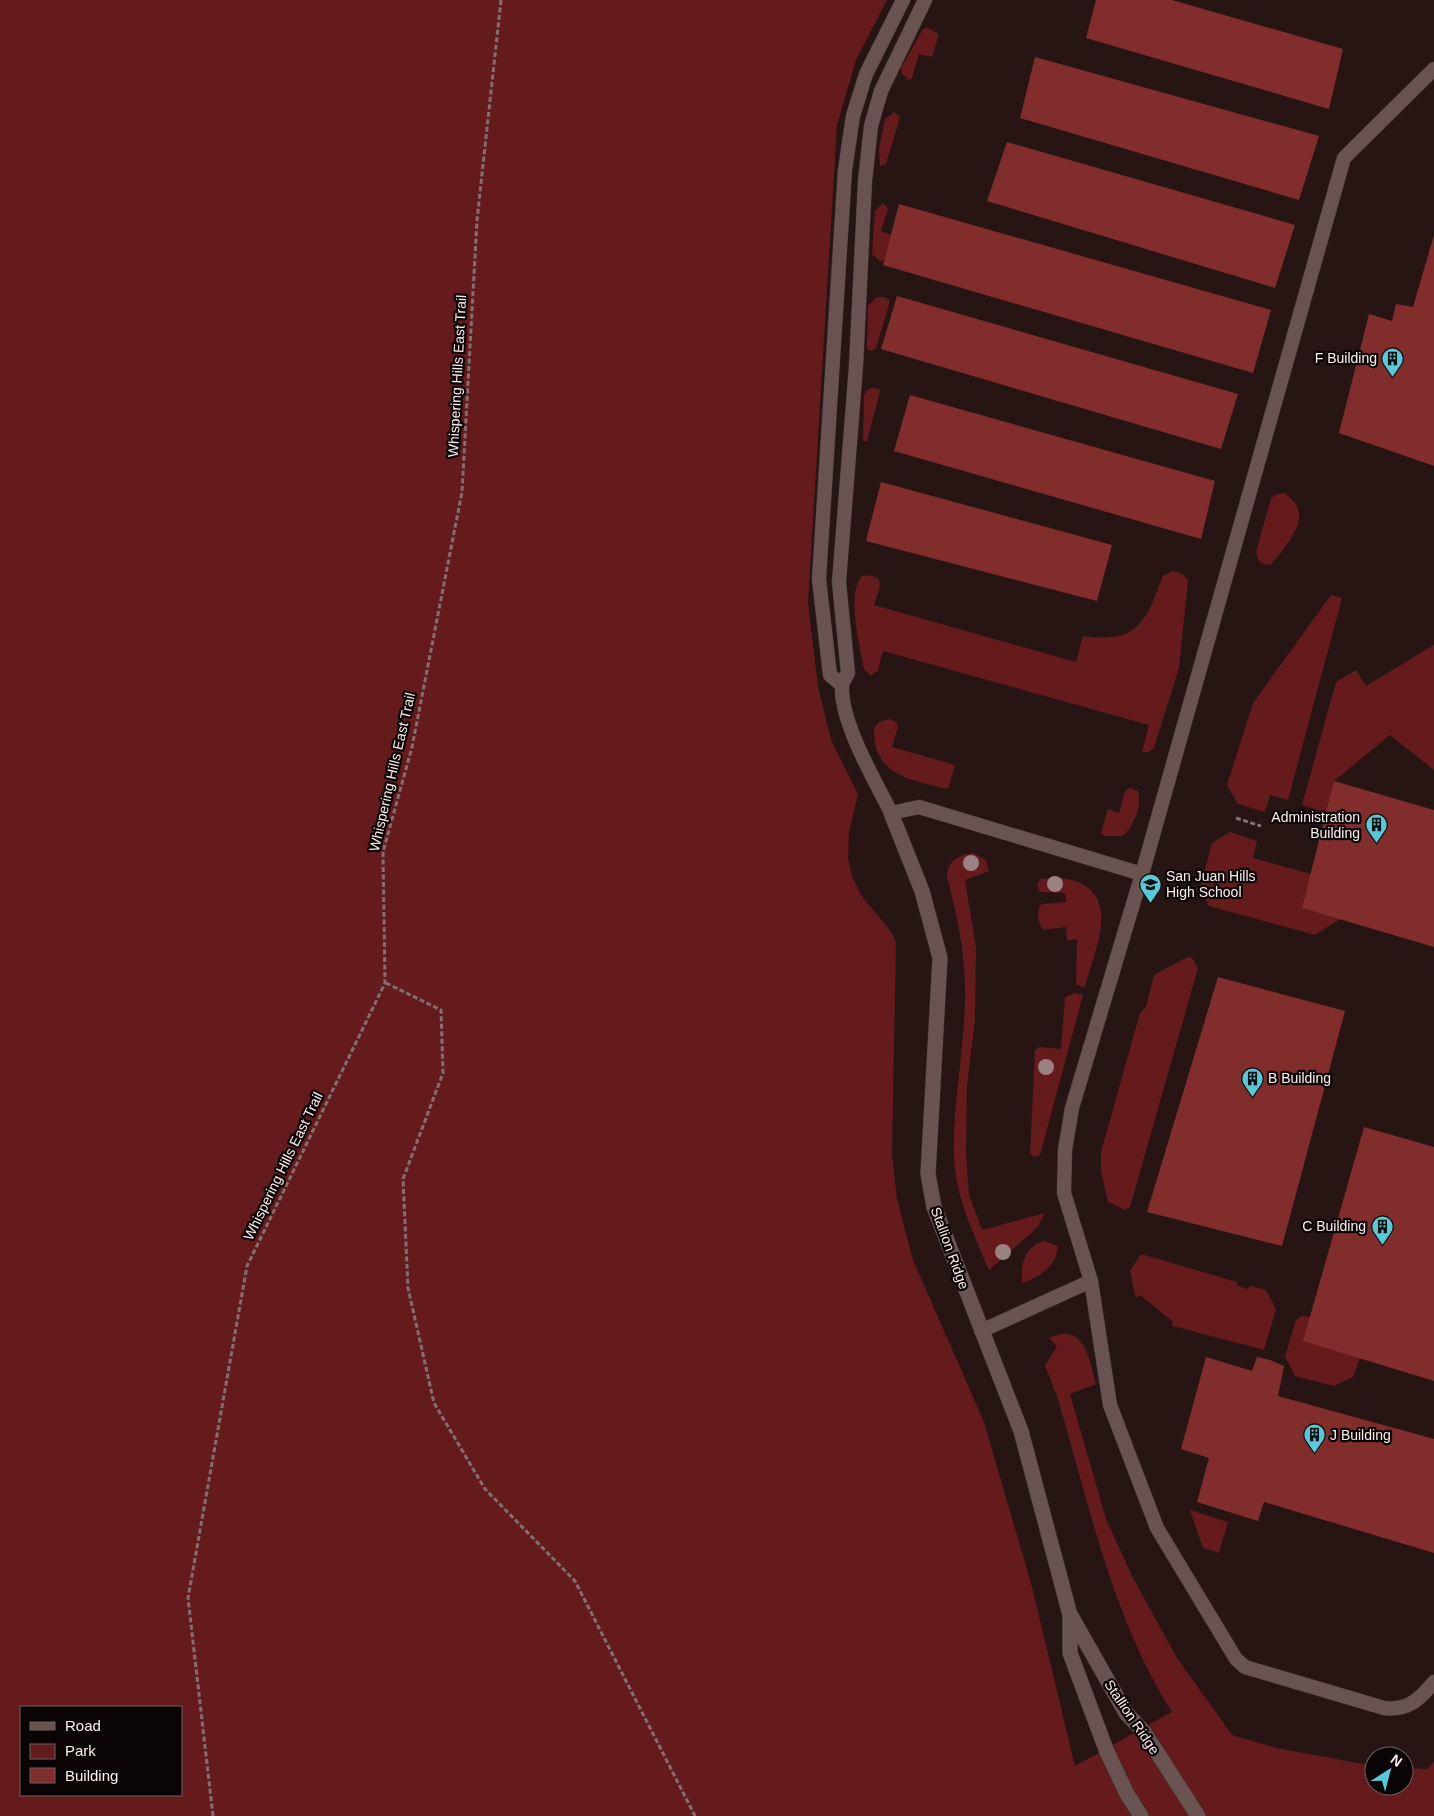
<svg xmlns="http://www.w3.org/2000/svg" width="1434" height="1816" font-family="Helvetica,sans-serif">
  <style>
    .green { fill: #651b1c; fill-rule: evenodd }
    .building { fill: #812d2c }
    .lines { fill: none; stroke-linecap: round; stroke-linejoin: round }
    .lane-casing { stroke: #3e3231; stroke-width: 15 }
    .street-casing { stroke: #3e3231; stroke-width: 16 }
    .path { stroke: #80706f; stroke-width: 3; stroke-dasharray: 5 2.5; stroke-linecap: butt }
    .lane { stroke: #695351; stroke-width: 14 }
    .street { stroke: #695351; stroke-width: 15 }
    .tree { fill: #998280 }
    .labels { text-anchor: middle; stroke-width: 4.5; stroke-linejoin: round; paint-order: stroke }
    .poi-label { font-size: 14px; fill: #fcefed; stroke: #0b0404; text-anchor: end }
    .street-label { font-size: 14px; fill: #fcefed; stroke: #0b0404 }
  </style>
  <rect width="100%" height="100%" fill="#271514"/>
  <g class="green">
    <path d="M0,0H887L856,60L837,125L808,602L818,687L831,740L858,794L849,832L848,858L852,876L861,895L892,933L896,943L892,1155L897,1199L913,1260L984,1422L1032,1587L1075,1766L1172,1712C1112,1618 1089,1503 1057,1396L1045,1366L1057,1346L1049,1338C1085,1322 1089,1359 1096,1384L1070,1394L1106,1519L1132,1576L1177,1658L1232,1735L1276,1748L1374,1766V1786H1404V1768L1427,1769L1434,1762V1816H0ZM21,1707H181V1795H21Z"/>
    <path d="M928,28L939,34L932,57L919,54L912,78L909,80L902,74L901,68L923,29Z"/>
    <path d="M894,112L900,117L886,164L880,166L879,149L885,119Z"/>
    <path d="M883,203L888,209L881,231L891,235L884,260L880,261L872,254L875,211Z"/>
    <path d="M877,297H885L890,301L876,348L872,351L868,350L867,346L868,306Z"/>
    <path d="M871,388L879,389L880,392L867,441H863L864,397L865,392Z"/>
    <path d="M1284,493C1317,514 1288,542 1272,564L1266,565L1258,560L1256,552L1271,498L1277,494Z"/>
    <path d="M1173,571L1182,574L1188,580L1179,668L1154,748L1149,752H1142L1149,725L883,651L878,670L871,676L864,669C860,646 846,593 862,576C889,572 878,591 874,605L1076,662L1083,636C1139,644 1145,622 1163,576Z"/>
    <path d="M1331,595L1342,598L1288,800L1270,795L1265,812L1238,804L1227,785L1253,703Z"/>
    <path d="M1434,645V770L1390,735L1334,781L1327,813L1302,805L1336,682L1356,670L1366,686Z"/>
    <path d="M890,719L896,722L898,727L892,747L955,765L948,789C911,780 872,775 874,728L879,722Z"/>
    <path d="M1130,788L1138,791C1143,804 1133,829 1122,836H1104L1101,833L1108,809L1119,813L1125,791Z"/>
    <path d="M1230,832L1257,841L1253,858L1311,874L1302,908L1340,919L1315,935L1209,906L1200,888L1212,843Z"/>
    <path d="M973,853L986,860L989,871L965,880L976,947L975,1019L967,1086L966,1154L969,1195L982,1230L1045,1213L1038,1227L989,1270C974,1234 956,1198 954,1158C952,1101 966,1045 965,988C965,951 956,912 947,876C948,861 958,855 973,853Z"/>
    <path d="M1062,878C1125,887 1096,947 1085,987L1076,985L1077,939L1067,941L1066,927L1044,930C1038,924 1036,912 1041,904L1066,902L1065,893L1040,892L1037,885L1040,879Z"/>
    <path d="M1188,957L1192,958L1198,968L1130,1207L1125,1210L1108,1202L1101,1171V1152L1140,1013L1146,1007L1154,975Z"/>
    <path d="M1075,993L1083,995L1040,1155L1034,1157L1030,1154L1035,1050L1040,1047L1061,1049L1065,997Z"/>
    <path d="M1044,1241L1058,1246C1056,1268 1040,1275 1022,1284C1021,1265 1023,1247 1044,1241Z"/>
    <path d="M1141,1254L1237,1282V1286L1248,1289L1250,1286L1266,1290L1276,1309L1264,1350L1173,1326L1172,1321L1140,1295L1136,1298L1130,1271Z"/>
    <path d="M1302,1316L1310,1317L1360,1358L1353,1377L1334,1386L1295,1376L1285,1356L1296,1320Z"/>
    <path d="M1190,1510L1228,1522L1219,1553L1203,1548Z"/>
  </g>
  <g class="building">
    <path d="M1096,0H1172L1343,49L1329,109L1086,38Z"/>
    <path d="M1035,57L1319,136L1299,200L1020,118Z"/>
    <path d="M1007,142L1295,225L1275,288L987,201Z"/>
    <path d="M899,204L1271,310L1253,373L883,265Z"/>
    <path d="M1434,235V466L1339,433L1369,314L1392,321L1396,304L1413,307Z"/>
    <path d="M897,296L1238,394L1221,449L881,349Z"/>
    <path d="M910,395L1215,481L1201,539L894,451Z"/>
    <path d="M881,482L1112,545L1097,601L866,541Z"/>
    <path d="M1334,781L1434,810V947L1302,908Z"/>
    <path d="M1218,977L1345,1011L1282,1246L1147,1212Z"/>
    <path d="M1364,1127L1434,1147V1381L1303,1341Z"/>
    <path d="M1206,1357L1252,1371L1257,1357L1270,1360L1284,1366L1278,1396L1434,1439V1553L1264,1502L1258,1521L1197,1502L1209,1458L1181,1449Z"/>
  </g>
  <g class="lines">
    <defs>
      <g id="lane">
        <path d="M925,0L881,91L871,126L865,181L856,366L839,582L848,673C846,677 842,682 842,687C841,724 875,780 891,813L919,807L1142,874"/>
        <path d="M1434,69L1344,158L1142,874L1072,1108L1065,1150L1064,1193L1091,1281L1110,1405L1157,1528L1236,1659L1245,1667L1384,1708C1408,1711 1420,1699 1434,1682"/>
        <path d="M842,685L830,675L819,579L845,170L853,116L866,74L903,0"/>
        <path d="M981,1331L1091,1281"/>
      </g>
      <g id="street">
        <path d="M891,813L922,891L940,958L928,1174L934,1207L1021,1431L1070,1615V1653L1107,1752L1127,1794L1141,1816"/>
        <path d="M1071,1616L1126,1713L1144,1732L1198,1816"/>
      </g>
    </defs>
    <use href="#lane" class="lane-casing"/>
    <use href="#street" class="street-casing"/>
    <g class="path">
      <path d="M1236,818L1261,826"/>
      <path d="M386,983L441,1010L443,1073L403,1179L408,1288L434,1403L485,1489L575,1581L695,1816"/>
      <path d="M213,1816L188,1598L247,1266L385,983L383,852L412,747L462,492L477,220L501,0"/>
    </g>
    <use href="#lane" class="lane"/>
    <use href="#street" class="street"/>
  </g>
  <g class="tree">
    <circle cx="971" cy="863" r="8"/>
    <circle cx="1055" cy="884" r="8"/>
    <circle cx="1046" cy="1067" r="8"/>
    <circle cx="1003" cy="1252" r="8"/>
  </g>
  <defs>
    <symbol id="building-pin" viewBox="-11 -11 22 30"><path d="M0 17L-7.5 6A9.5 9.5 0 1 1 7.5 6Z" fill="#53cbdb" stroke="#0b0404"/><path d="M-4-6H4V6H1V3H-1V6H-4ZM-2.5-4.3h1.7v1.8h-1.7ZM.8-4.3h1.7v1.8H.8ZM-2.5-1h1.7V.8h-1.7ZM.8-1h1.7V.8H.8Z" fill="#111"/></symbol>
    <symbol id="school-pin" viewBox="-11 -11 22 30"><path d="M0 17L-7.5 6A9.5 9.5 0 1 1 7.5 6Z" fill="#53cbdb" stroke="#0b0404"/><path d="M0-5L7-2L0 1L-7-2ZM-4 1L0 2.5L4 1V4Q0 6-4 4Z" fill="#111"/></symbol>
  </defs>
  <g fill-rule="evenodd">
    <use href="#building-pin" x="1380" y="346" width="25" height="34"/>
    <use href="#building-pin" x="1364" y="812" width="25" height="34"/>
    <use href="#school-pin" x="1138" y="872" width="25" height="34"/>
    <use href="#building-pin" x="1240" y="1066" width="25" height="34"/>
    <use href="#building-pin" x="1370" y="1214" width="25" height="34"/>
    <use href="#building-pin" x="1302" y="1422" width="25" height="34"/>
  </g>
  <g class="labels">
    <g class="poi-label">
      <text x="1377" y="363">F Building</text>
      <text x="1360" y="822">Administration<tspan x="1360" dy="16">Building</tspan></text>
      <text x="1166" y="881" text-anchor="start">San Juan Hills<tspan x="1166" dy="16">High School</tspan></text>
      <text x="1268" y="1083" text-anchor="start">B Building</text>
      <text x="1366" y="1231">C Building</text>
      <text x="1330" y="1440" text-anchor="start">J Building</text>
    </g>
    <g class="street-label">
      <text transform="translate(457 376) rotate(-87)" y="5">Whispering Hills East Trail</text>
      <text transform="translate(392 772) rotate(-77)" y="5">Whispering Hills East Trail</text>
      <text transform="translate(283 1166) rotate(-64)" y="5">Whispering Hills East Trail</text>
      <text transform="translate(950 1248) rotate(70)" y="5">Stallion Ridge</text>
      <text transform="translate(1132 1717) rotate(56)" y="5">Stallion Ridge</text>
    </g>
  </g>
  <rect x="20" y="1706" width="162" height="90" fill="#0b0404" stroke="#6b6261"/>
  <rect x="30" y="1722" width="25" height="8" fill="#695351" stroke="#6b6261"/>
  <text x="65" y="1731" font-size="15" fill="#fcefed">Road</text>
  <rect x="30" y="1744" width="25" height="15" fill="#651b1c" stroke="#6b6261"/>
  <text x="65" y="1756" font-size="15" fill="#fcefed">Park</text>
  <rect x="30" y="1768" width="25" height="15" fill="#812d2c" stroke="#6b6261"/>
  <text x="65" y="1781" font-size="15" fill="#fcefed">Building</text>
  <g transform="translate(1389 1771) rotate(36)"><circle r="24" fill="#0b0404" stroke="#6b6261"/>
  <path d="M0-4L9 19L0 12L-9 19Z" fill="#53cbdb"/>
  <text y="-8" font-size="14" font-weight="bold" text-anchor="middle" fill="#fcefed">N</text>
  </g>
</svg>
